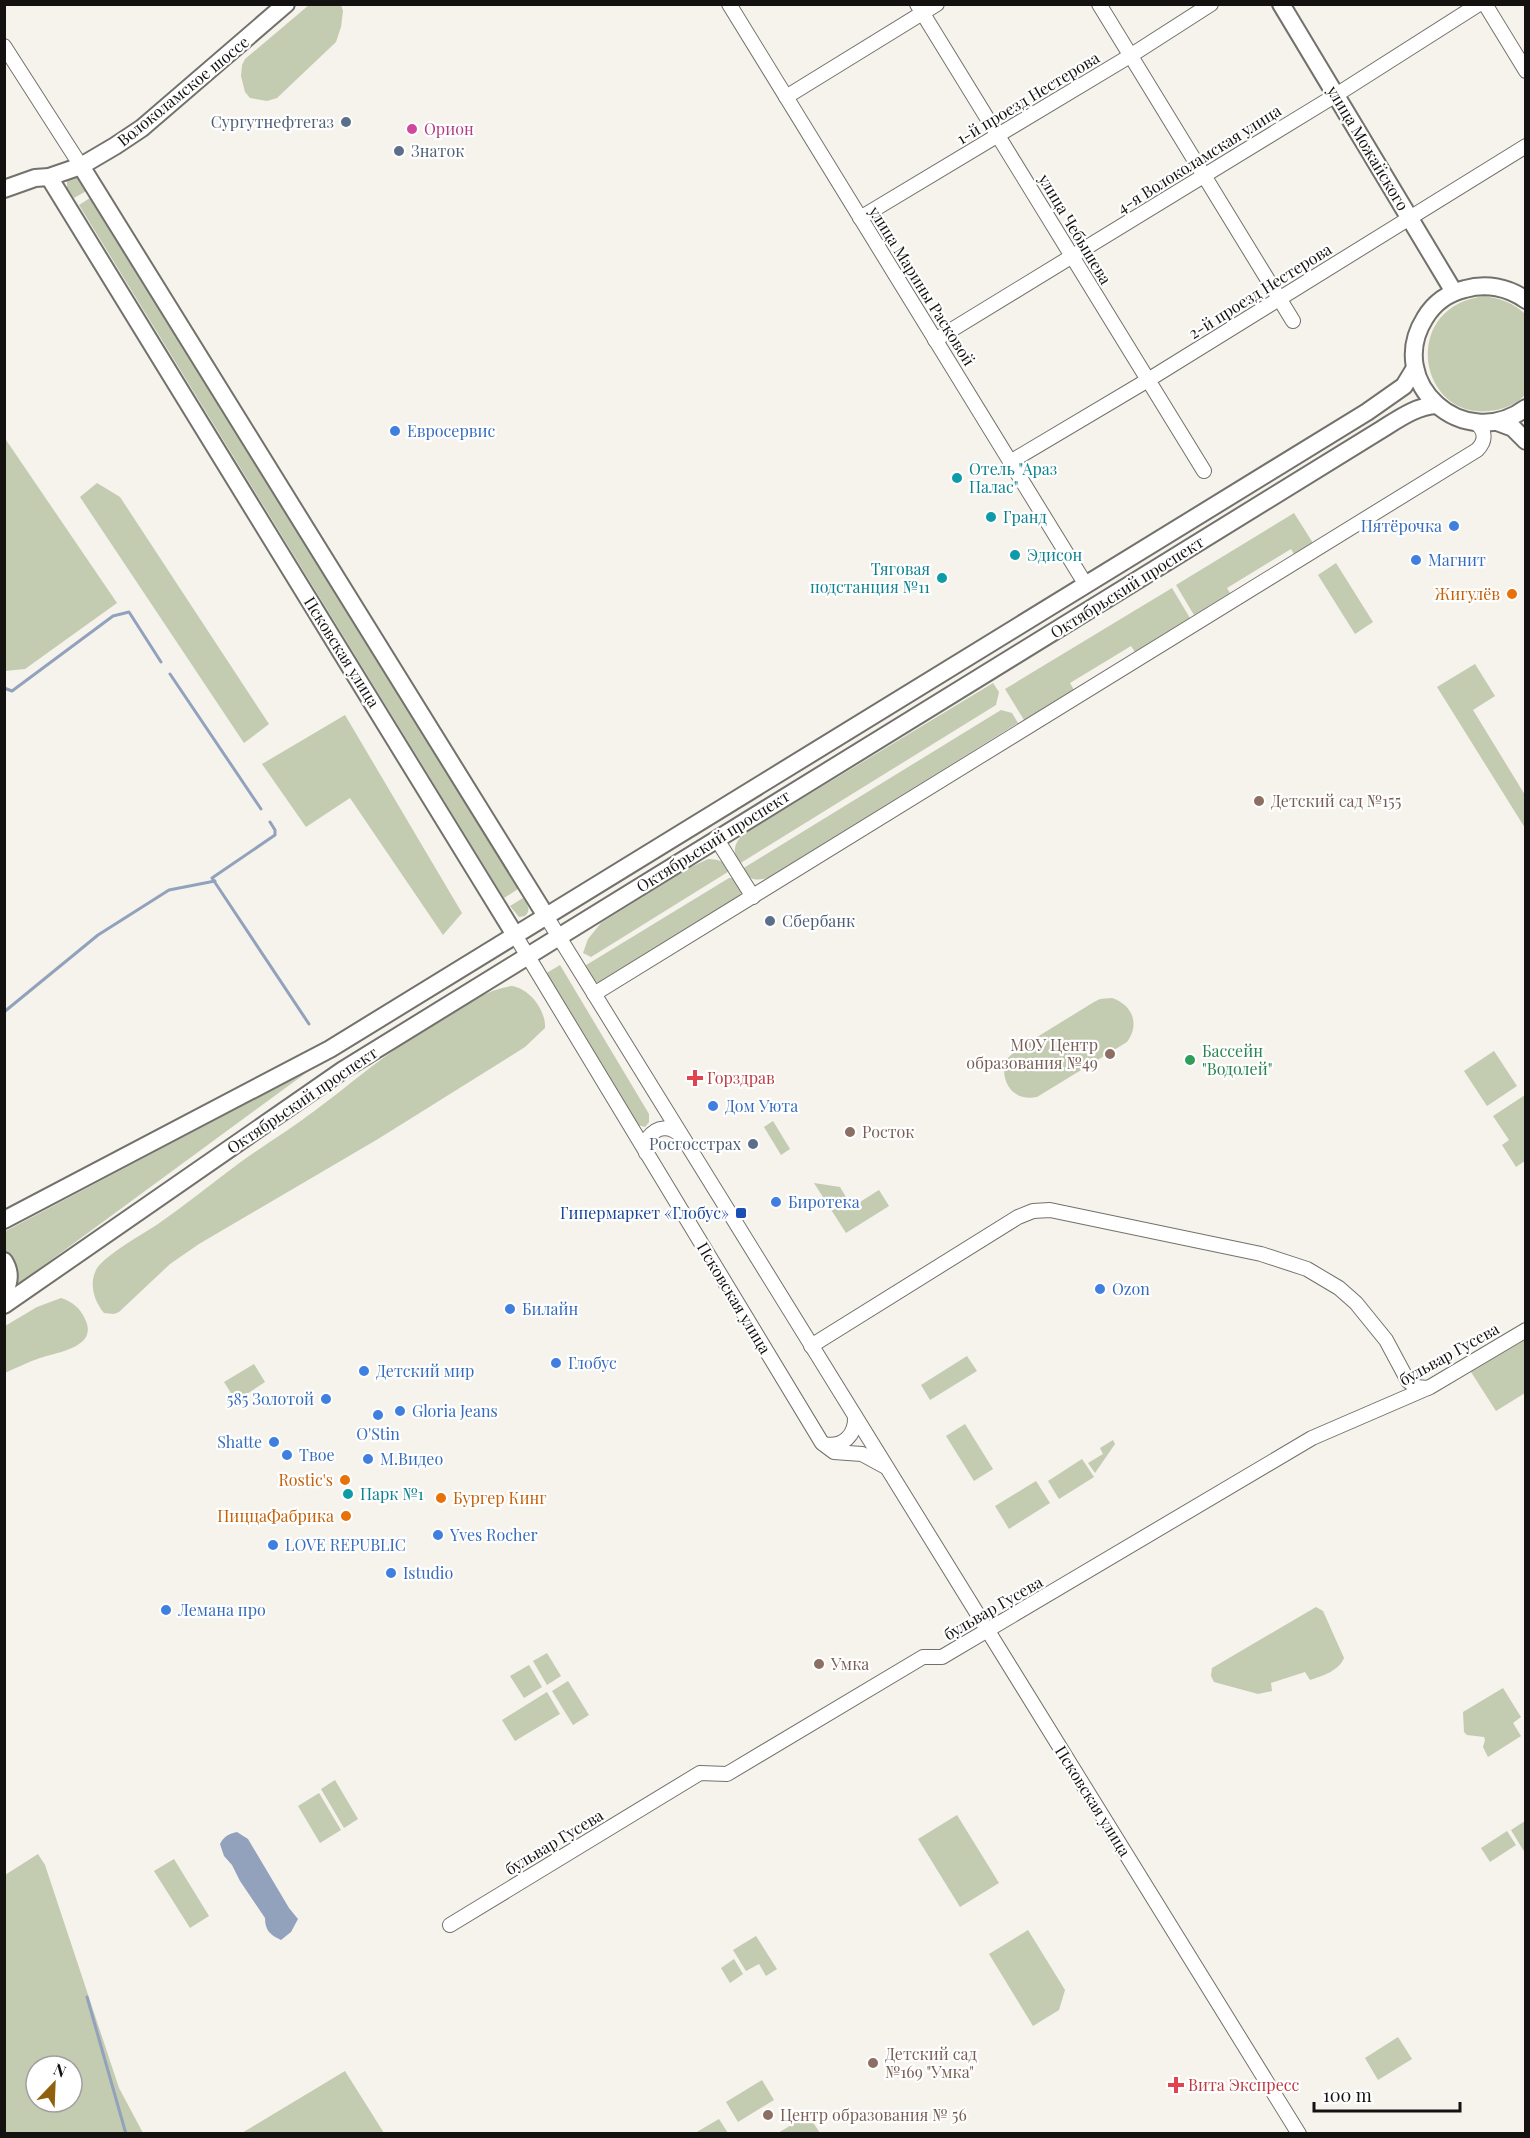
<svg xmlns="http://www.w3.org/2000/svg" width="1530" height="2138" font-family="'Playfair Display',serif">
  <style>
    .green { fill: #c3cbb0; fill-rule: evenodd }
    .water { fill: #92a2bd }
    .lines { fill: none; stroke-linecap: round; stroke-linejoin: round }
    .stream { stroke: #92a2bd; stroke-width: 3 }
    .minor-casing { stroke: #73716b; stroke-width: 16 }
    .major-casing { stroke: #73716b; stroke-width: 20 }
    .minor { stroke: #fff; stroke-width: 14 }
    .major { stroke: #fff; stroke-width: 16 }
    .service-dot { fill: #5c6f8a; stroke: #fff; stroke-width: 2 }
    .hotel-dot { fill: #d1479c; stroke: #fff; stroke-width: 2 }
    .shop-dot { fill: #3f7fe0; stroke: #fff; stroke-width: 2 }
    .culture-dot { fill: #0f9aa8; stroke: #fff; stroke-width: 2 }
    .food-dot { fill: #e8710a; stroke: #fff; stroke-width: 2 }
    .education-dot { fill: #8d6e63; stroke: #fff; stroke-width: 2 }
    .leisure-dot { fill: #2e9e5b; stroke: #fff; stroke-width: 2 }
    .health-dot { fill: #e0444e; stroke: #fff; stroke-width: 2 }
    .transit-dot { fill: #1a4fb4; stroke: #fff; stroke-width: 2 }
    .labels { text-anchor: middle; stroke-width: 4.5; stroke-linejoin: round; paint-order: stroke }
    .street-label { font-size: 16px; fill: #131210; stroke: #fff }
    .service-label { font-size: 16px; fill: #4e5e75; stroke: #fff; text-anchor: end }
    .hotel-label { font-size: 16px; fill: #b23c85; stroke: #fff; text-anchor: start }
    .shop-label { font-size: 16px; fill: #366cbe; stroke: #fff; text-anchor: start }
    .culture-label { font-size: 16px; fill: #0d838f; stroke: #fff; text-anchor: start }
    .food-label { font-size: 16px; fill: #c56008; stroke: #fff; text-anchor: end }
    .education-label { font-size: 16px; fill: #785e54; stroke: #fff; text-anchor: start }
    .leisure-label { font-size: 16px; fill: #27864d; stroke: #fff; text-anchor: start }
    .health-label { font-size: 16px; fill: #be3a42; stroke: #fff; text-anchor: start }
    .transit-label { font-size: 16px; fill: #164399; stroke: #fff; text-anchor: end }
  </style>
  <rect width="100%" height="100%" fill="#f5f3ec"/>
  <g class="green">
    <path d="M309,5H341L343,11L341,27L336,42L277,98L267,101L250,98L245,92L241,76L242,65L245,59Z"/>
    <path d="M77,176L81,178L88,190L74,198L67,188V181L70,177Z"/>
    <path d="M93,196L518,889L504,898L79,205Z"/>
    <path d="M1485,296C1501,299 1514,303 1525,314L1526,394C1516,405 1502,410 1489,411C1418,419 1399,306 1485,296Z"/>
    <path d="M4,437L117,603L25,669L5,671Z"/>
    <path d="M97,483L120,497L269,724L244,743L80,497Z"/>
    <path d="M1294,513L1313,543L1294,554L1291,549L1227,588L1230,593L1194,615L1176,585Z"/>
    <path d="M1336,563L1373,622L1355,634L1318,575Z"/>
    <path d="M1172,588L1190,618L1135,652L1131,646L1070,683L1074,690L1024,720L1005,689Z"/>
    <path d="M1475,664L1495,696L1473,710L1525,795V828L1437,687Z"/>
    <path d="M993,683L999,692L996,705L739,864C733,852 733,846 742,835Z"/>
    <path d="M1001,710L1012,713L1018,723L769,877C758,882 748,880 742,869Z"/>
    <path d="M345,715L462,913L443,935L350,798L306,827L262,764Z"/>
    <path d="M708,859C719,859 724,862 731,870L591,957L583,953L588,939L601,923L689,868Z"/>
    <path d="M729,878H735L742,889L740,896L603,982L599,983L590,980L583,967Z"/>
    <path d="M523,898C527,904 532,910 525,916L519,917L510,906Z"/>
    <path d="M560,965L649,1114V1122L645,1127L638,1125L545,974Z"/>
    <path d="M512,986C530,989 546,1010 545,1028L525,1047L378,1139L199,1244L170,1264L119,1312L114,1314L104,1313C94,1301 89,1284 96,1270C103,1256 143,1234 158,1224C185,1205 211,1184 238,1164C264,1145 291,1129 317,1109C347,1087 376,1061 408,1041C440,1020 475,992 512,986Z"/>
    <path d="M1112,998C1133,1005 1140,1025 1127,1042L1037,1097C1019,1101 1005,1090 1004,1071L1007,1059L1016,1050L1094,1002L1100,999Z"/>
    <path d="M1494,1051L1517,1086L1487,1106L1464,1071Z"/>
    <path d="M310,1070L17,1285L14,1262L5,1251L4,1232Z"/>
    <path d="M1525,1095V1161L1516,1167L1502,1145L1509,1140L1493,1116Z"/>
    <path d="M773,1121L790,1149L781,1155L764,1127Z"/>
    <path d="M814,1183L840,1187L852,1207L879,1190L889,1206L846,1233Z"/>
    <path d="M61,1298C73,1302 80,1308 85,1319C99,1347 58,1352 40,1358C28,1362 16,1368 5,1373V1326L37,1307Z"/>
    <path d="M1525,1339V1393L1496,1411L1471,1372Z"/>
    <path d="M967,1356L977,1371L930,1400L921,1385Z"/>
    <path d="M254,1364L265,1382L236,1401L224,1382Z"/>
    <path d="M965,1424L993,1469L974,1481L946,1436Z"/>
    <path d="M1113,1440L1115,1444L1095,1473L1088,1463L1103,1454L1100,1448Z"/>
    <path d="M1082,1459L1094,1477L1059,1499L1048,1481Z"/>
    <path d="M1036,1481L1050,1503L1009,1529L995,1506Z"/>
    <path d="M1316,1607L1323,1611L1344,1658C1339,1671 1322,1676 1310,1680L1305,1672L1271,1683L1272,1691L1258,1694L1214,1682L1211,1676L1212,1668Z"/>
    <path d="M547,1653L561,1676L547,1685L533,1661Z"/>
    <path d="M529,1665L542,1687L524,1698L510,1676Z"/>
    <path d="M568,1681L589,1715L573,1725L552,1691Z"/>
    <path d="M1503,1688L1521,1717L1513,1723L1521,1736L1488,1757L1483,1747L1485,1740L1484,1737L1467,1735L1464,1732L1463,1712Z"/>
    <path d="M547,1692L560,1714L515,1741L502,1720Z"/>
    <path d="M335,1780L358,1819L344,1828L321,1789Z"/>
    <path d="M319,1793L341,1830L320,1843L298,1806Z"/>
    <path d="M957,1815L999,1883L960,1907L918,1839Z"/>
    <path d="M1525,1821V1853L1511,1830Z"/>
    <path d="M1507,1831L1516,1845L1490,1862L1481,1848Z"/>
    <path d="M38,1854L45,1865L119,2088L143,2133H5V1875ZM36,2066H72V2102H36Z"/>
    <path d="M174,1859L209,1916L190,1928L154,1871Z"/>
    <path d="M1028,1930L1065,1990L1059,2010L1033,2026L989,1954Z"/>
    <path d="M756,1936L777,1969L766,1976L759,1964L746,1971L733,1950Z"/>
    <path d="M734,1959L743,1974L730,1983L721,1968Z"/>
    <path d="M1398,2037L1412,2059L1378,2080L1365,2058Z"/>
    <path d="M345,2071L384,2133H242Z"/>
    <path d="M762,2080L774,2100L738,2122L726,2102Z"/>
    <path d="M808,2115L820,2133H778Z"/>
    <path d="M719,2119L728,2133H695Z"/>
  </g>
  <path class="water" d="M237,1832L248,1839L289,1908L298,1919L291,1932L281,1940C270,1935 265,1930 265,1918L240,1881L232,1865L224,1856L220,1844C224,1836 229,1834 237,1832Z"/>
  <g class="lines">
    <g class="stream">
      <path d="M170,674L261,809"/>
      <path d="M4,688L12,691L113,616L129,612L161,662"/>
      <path d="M270,822L275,830V835L212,878L309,1024"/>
      <path d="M4,1012L98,935L169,890L215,881"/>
      <path d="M87,1997L126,2134"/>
    </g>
    <defs>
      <g id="minor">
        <path d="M729,4L1086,585"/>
        <path d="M917,4L1204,471"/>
        <path d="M1099,4L1293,321"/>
        <path d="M1485,4L1526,71"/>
        <path d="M4,46L81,166"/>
        <path d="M786,97L937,4"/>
        <path d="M860,218L1130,56L1211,4"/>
        <path d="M935,340L1336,95L1479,4"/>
        <path d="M1010,462L1148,380L1526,146"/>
        <path d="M716,838L753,897"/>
        <path d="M546,916L1299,2134"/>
        <path d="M515,935L822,1443L834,1452L862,1454L884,1466"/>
        <path d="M594,994L1477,450C1486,441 1486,431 1476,423"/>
        <path d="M646,1153L648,1138C657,1126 670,1125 681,1136"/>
        <path d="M811,1346L1018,1217L1033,1211L1050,1210L1261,1254L1307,1269L1339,1288L1356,1303L1386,1340L1408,1381L1416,1387L1428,1388"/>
        <path d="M824,1444C843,1448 856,1435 855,1416"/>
        <path d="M450,1925L700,1773L727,1774L923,1657H942L1312,1438L1430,1387L1526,1330"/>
      </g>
      <g id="major">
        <path d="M1281,4L1454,292"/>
        <path d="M81,166L546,916"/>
        <path d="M49,177L515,935"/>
        <path d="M4,189L35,178L49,177L81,166L115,146L142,128L286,4"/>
        <path d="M1526,300C1508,287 1486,283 1465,289C1448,293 1434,303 1425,318C1384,383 1464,454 1526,408"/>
        <path d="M1497,422L1513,428L1526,441"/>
        <path d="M4,1220L330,1049L1367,412L1404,386L1415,368"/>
        <path d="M4,1261C11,1272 10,1282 4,1293"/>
        <path d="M4,1305L343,1070L1379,431C1397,420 1415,406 1437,405"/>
      </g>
    </defs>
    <use href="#minor" class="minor-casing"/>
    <use href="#major" class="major-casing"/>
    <use href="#minor" class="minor"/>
    <use href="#major" class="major"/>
  </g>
  <g class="service-dot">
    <circle cx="346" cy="122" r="6"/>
    <circle cx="399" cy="151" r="6"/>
    <circle cx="770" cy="921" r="6"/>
    <circle cx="753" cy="1144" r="6"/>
  </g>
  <circle class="hotel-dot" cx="412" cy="129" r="6"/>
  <g class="shop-dot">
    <circle cx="395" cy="431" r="6"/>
    <circle cx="1454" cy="526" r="6"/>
    <circle cx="1416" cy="560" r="6"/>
    <circle cx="713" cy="1106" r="6"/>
    <circle cx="776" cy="1202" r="6"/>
    <circle cx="1100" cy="1289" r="6"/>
    <circle cx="510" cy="1309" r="6"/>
    <circle cx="556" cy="1363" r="6"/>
    <circle cx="364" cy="1371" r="6"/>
    <circle cx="326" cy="1399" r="6"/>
    <circle cx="400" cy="1411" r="6"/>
    <circle cx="378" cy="1415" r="6"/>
    <circle cx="274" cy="1442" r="6"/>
    <circle cx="287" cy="1455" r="6"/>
    <circle cx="368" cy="1459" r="6"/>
    <circle cx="438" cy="1535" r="6"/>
    <circle cx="273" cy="1545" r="6"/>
    <circle cx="391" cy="1573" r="6"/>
    <circle cx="166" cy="1610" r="6"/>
  </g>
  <g class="culture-dot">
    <circle cx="957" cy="478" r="6"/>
    <circle cx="991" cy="517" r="6"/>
    <circle cx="1015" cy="555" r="6"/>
    <circle cx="942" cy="578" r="6"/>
    <circle cx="348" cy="1494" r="6"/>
  </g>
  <g class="food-dot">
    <circle cx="1512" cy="594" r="6"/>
    <circle cx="345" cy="1480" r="6"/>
    <circle cx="441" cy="1498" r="6"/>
    <circle cx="346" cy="1516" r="6"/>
  </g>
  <g class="education-dot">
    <circle cx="1259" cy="801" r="6"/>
    <circle cx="1110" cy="1054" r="6"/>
    <circle cx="850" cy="1132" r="6"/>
    <circle cx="819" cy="1664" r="6"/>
    <circle cx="873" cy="2063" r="6"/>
    <circle cx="768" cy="2115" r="6"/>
  </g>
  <circle class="leisure-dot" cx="1190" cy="1060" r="6"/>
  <g class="health-dot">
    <path d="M692 1069h6v6h6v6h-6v6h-6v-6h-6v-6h6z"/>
    <path d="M1173 2076h6v6h6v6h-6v6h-6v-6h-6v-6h6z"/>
  </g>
  <rect class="transit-dot" x="735" y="1207" width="12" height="12" rx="3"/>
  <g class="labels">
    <g class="street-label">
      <text transform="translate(183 91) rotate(-39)" y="6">Волоколамское шоссе</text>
      <text transform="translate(1028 98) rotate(-31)" y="6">1-й проезд Нестерова</text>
      <text transform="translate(1368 148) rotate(59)" y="6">улица Можайского</text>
      <text transform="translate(1199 159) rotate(-32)" y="6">4-я Волоколамская улица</text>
      <text transform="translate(1075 229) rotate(59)" y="6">улица Чебышева</text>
      <text transform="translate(922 286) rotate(58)" y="6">улица Марины Расковой</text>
      <text transform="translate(1260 291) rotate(-32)" y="6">2-й проезд Нестерова</text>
      <text transform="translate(1127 587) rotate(-32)" y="6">Октябрьский проспект</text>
      <text transform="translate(342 652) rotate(58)" y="6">Псковская улица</text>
      <text transform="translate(713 841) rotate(-32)" y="6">Октябрьский проспект</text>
      <text transform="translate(302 1100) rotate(-34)" y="6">Октябрьский проспект</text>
      <text transform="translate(734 1298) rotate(59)" y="6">Псковская улица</text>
      <text transform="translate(1449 1354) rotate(-29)" y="6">бульвар Гусева</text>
      <text transform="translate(993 1608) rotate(-30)" y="6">бульвар Гусева</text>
      <text transform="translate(1093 1801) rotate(58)" y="6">Псковская улица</text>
      <text transform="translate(554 1842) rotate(-31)" y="6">бульвар Гусева</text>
    </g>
    <g class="service-label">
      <text x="334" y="128">Сургутнефтегаз</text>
      <text x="411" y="157" text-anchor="start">Знаток</text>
      <text x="782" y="927" text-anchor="start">Сбербанк</text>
      <text x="741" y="1150">Росгосстрах</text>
    </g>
    <g class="hotel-label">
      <text x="424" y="135">Орион</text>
    </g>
    <g class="shop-label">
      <text x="407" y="437">Евросервис</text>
      <text x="1442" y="532" text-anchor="end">Пятёрочка</text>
      <text x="1428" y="566">Магнит</text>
      <text x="725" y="1112">Дом Уюта</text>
      <text x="788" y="1208">Биротека</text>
      <text x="1112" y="1295">Ozon</text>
      <text x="522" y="1315">Билайн</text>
      <text x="568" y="1369">Глобус</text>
      <text x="376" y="1377">Детский мир</text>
      <text x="314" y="1405" text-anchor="end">585 Золотой</text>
      <text x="412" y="1417">Gloria Jeans</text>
      <text x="378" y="1440" text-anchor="middle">O'Stin</text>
      <text x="262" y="1448" text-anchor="end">Shatte</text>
      <text x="299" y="1461">Твое</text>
      <text x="380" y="1465">М.Видео</text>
      <text x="450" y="1541">Yves Rocher</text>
      <text x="285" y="1551">LOVE REPUBLIC</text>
      <text x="403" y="1579">Istudio</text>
      <text x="178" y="1616">Лемана про</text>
    </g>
    <g class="culture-label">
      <text x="969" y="475">Отель "Араз<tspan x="969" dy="18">Палас"</tspan></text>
      <text x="1003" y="523">Гранд</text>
      <text x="1027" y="561">Эдисон</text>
      <text x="930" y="575" text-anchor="end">Тяговая<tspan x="930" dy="18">подстанция №11</tspan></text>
      <text x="360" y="1500">Парк №1</text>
    </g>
    <g class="food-label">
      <text x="1500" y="600">Жигулёв</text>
      <text x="333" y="1486">Rostic's</text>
      <text x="453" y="1504" text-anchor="start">Бургер Кинг</text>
      <text x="334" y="1522">ПиццаФабрика</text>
    </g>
    <g class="education-label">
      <text x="1271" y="807">Детский сад №155</text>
      <text x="1098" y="1051" text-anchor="end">МОУ Центр<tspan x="1098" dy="18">образования №49</tspan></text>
      <text x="862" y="1138">Росток</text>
      <text x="831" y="1670">Умка</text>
      <text x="885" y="2060">Детский сад<tspan x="885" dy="18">№169 "Умка"</tspan></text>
      <text x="780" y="2121">Центр образования № 56</text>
    </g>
    <g class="leisure-label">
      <text x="1202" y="1057">Бассейн<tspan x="1202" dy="18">"Водолей"</tspan></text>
    </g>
    <g class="health-label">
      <text x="707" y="1084">Горздрав</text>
      <text x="1188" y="2091">Вита Экспресс</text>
    </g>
    <g class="transit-label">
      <text x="729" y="1219">Гипермаркет «Глобус»</text>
    </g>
  </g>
  <rect width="1530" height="2138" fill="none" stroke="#131210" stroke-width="12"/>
  <g transform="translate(54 2084) rotate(23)"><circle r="28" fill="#ffffff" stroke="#a1a09f" stroke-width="1.5"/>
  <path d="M0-4.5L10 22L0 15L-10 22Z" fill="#91600f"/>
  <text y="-9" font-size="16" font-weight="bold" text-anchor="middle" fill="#131210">N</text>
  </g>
  <path d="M1314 2102v9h146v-9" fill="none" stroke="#131210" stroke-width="3"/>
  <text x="1323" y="2102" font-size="18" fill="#131210" stroke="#ffffff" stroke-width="4.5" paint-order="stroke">100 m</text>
</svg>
